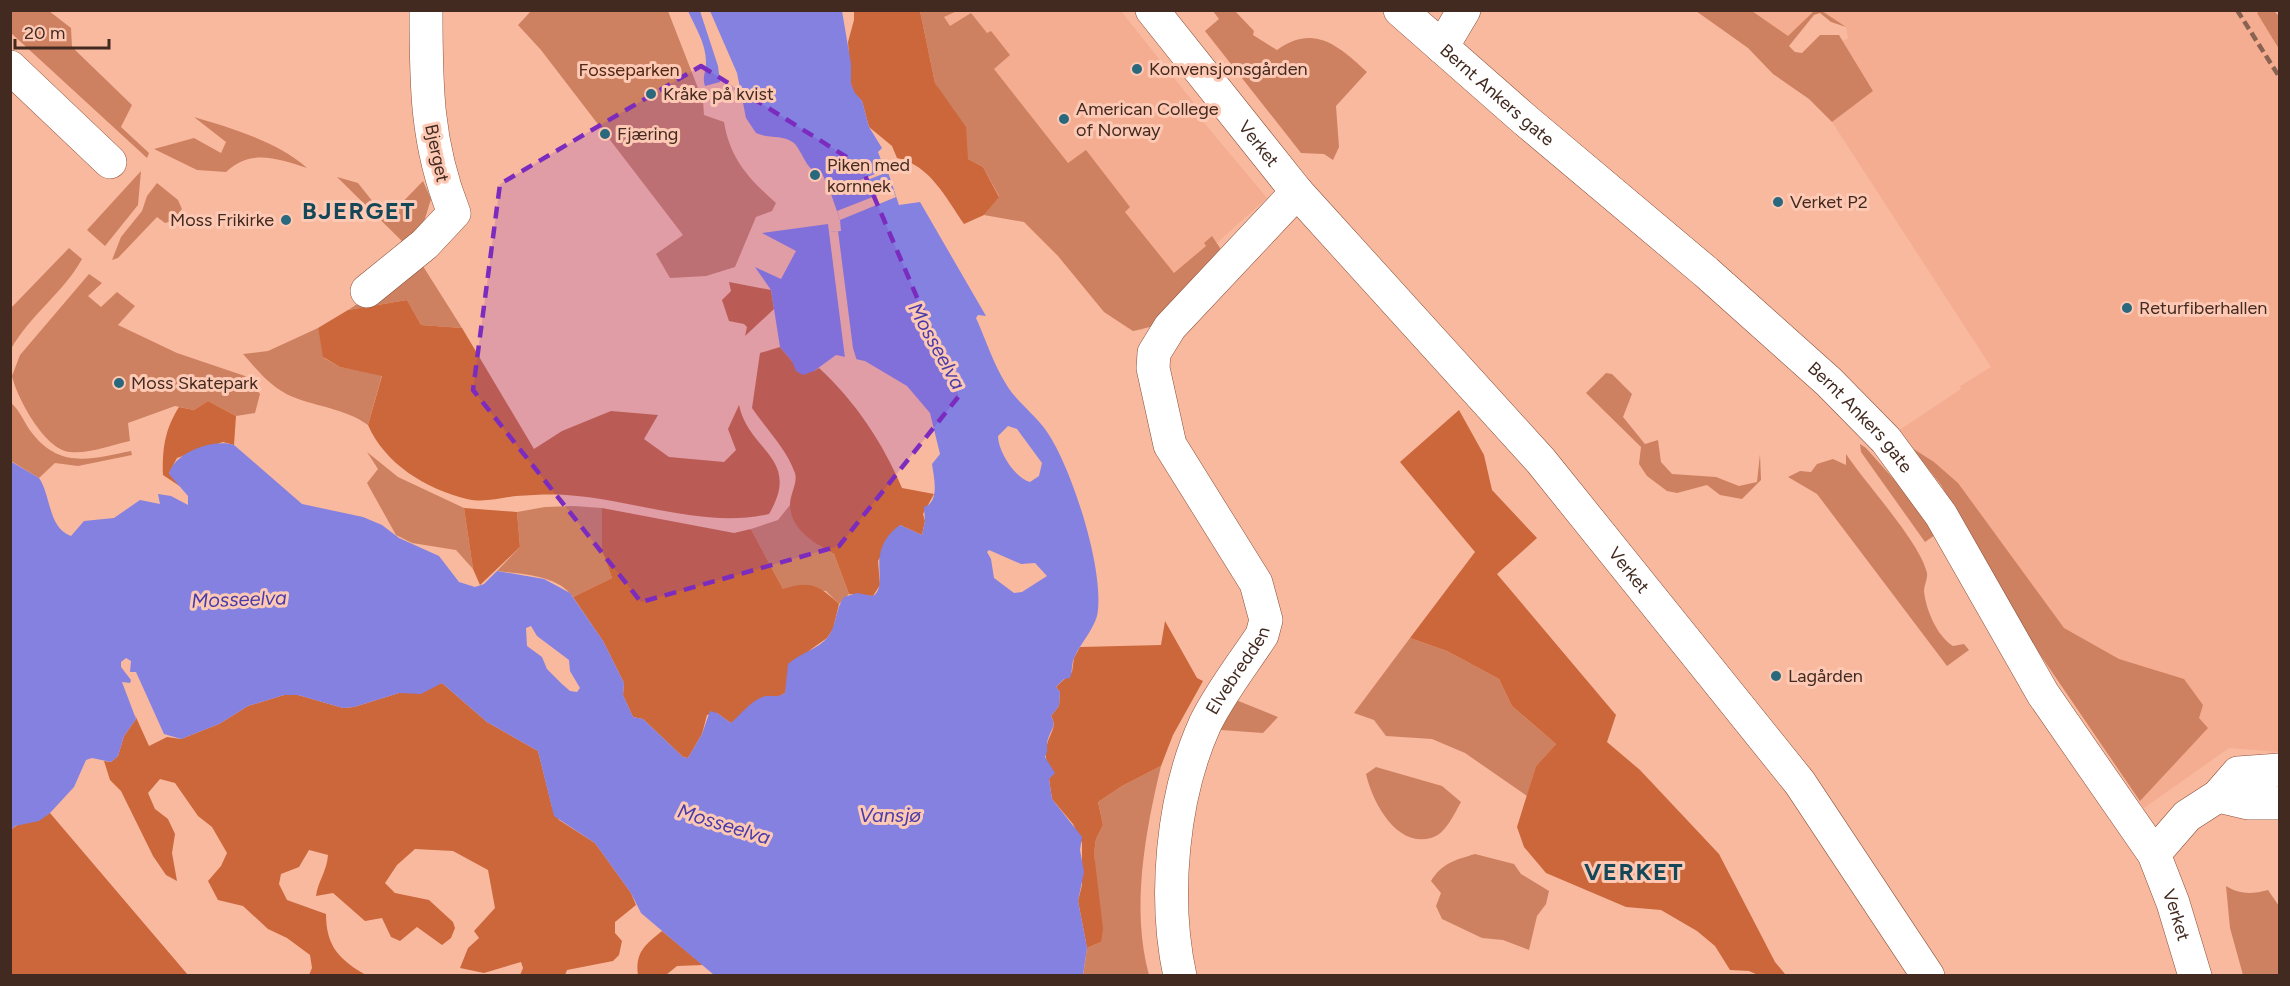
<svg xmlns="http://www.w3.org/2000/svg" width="2290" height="986" font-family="Figtree,sans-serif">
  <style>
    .built { fill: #f4ad90 }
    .green { fill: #ce8161 }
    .forest { fill: #cb673b }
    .water { fill: #8481e1; fill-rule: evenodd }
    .pier { fill: #f9b99f }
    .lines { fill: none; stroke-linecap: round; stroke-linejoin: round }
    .minor-casing { stroke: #89513a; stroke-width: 34 }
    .minor { stroke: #fff; stroke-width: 33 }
    .rail { stroke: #8a6252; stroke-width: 4.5; stroke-dasharray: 9 4.5; stroke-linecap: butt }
    .marked { fill: #7b2cbf; fill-opacity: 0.2; stroke: #7b2cbf; stroke-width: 4.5; stroke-dasharray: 12 8; stroke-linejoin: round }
    .poi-dot { fill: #29687d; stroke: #fdc9b4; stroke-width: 2 }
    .labels { text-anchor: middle; stroke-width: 6; stroke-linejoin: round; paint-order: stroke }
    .poi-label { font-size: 18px; fill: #432a20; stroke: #fdc9b4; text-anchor: start }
    .park-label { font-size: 18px; fill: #502715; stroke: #fdc9b4 }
    .street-label { font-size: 18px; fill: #432a20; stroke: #fdc9b4 }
    .water-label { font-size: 20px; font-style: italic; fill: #4a3baa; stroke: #fdc9b4 }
    .district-label { font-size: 24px; font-weight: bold; letter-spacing: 1.5px; fill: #144858; stroke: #fdc9b4 }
  </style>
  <rect width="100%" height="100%" fill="#f9b99f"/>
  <g class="built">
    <path d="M920,11H1121L1198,108L1195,112L1267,198L1217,243L1220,248L1143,330L1133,331L1126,327L1104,312L1058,256L1024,222L984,215L999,196L928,38Z"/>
    <path d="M1752,11H1814L1788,37Z"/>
    <path d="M1822,11H2256L2279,49V752L2229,748L2144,808L2037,650L1941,485L1898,431L1961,389L1960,386L1991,367L1832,122L1873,91L1843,41L1848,38L1846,27Z"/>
  </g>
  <g class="green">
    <path d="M2261,10L2274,11L2279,16V49L2257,13Z"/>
    <path d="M10,11H49L71,28L72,47L132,105L121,127L149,153L147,158L11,33Z"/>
    <path d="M531,11H668L703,101L704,115L724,122C730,159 749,179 776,203L772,211L756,217L735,267L706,276L670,278L656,254L683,235L541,50L518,25Z"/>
    <path d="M920,11H957L944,17L950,26L971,13L987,33L991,31L1010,55L994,69L1068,163L1086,150L1130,207L1125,212L1174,273L1206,246L1204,243L1212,236L1220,248L1219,254L1154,326L1133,331L1104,312L1058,256L1024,222L984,215L999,196L983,167L968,159L948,105L935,83Z"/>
    <path d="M1213,11H1235L1254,31L1253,35L1277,50C1314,23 1339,46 1367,72L1336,106L1339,147L1333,160L1324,154L1301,153L1205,31L1219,19Z"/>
    <path d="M1696,11H1752L1788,36L1814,11H1822L1846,27L1831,22L1820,13L1814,15L1789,46L1795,52L1802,53L1820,35H1839L1873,91L1832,122L1809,99L1773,74L1748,48Z"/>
    <path d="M194,117C231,128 279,142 307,168C276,158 251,149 226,172L197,170L154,149L194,138L221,153L226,142Z"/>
    <path d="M141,171L138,205L105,246L87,230Z"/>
    <path d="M337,177L358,183L377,207L393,212L423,181L431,199L420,235L408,247Z"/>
    <path d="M157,183L178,200L182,209L172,221L165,223L157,217L118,258L112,260L121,237L142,211L147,196Z"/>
    <path d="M69,248L82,259C64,292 30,315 11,349V308Z"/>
    <path d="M421,263L462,328L421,325L407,300L348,310Z"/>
    <path d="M89,274L102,283L88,296L101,307L117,292L135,306L118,325L177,353L245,376L260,394L255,413L236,416L208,401L194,410L175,406L128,423L130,441C111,445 89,454 70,452C45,450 17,398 12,376L20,355Z"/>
    <path d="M318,328L324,358L340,367L382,375L368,425C346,409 318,407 293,397C272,389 257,370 243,354L268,351Z"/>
    <path d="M1606,373L1612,374L1632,394L1623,417L1645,444L1658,440L1661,462L1672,474L1716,477L1739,486L1757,482L1760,454L1761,480L1742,499L1720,495L1707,485L1677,493L1667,491L1647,476L1639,464L1641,447L1586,393Z"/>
    <path d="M10,402C21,411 24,423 32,433C60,469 91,459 131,451L132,455L78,466L55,463L39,478L11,461Z"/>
    <path d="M1860,444L1866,448L1898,484L1935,535L1925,542L1861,452Z"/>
    <path d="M1912,448L1934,462L1958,483L2064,628L2119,659L2184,679L2203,705L2199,718L2208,728L2140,801L2037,650L1941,485Z"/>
    <path d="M367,452L398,477L464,508L473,569L456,550L412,543L396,535L367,483L378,469Z"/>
    <path d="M1846,454C1865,483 1920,542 1927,573C1928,579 1924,585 1924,591C1926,610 1937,636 1953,646L1964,644L1969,650L1947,666L1817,494L1788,477L1800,471L1811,472L1817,464L1833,459L1846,465Z"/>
    <path d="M790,505C799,531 810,541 834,554L849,594L839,604L826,591L783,589L751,529L778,520Z"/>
    <path d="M574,506L602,508V549L612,578L573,597C558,575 522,574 497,571L520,547L517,512L545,507Z"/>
    <path d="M1410,638L1447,651L1499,679L1512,706L1556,744L1536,766L1527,796L1465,753L1432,739L1386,736L1374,720L1354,713Z"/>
    <path d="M1236,700L1278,717L1263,733L1221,730L1215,738Z"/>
    <path d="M1161,766C1145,833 1131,908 1149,975L1083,976L1087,948L1101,942L1094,853L1096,839L1103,825L1098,802L1122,786Z"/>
    <path d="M1376,767L1442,786L1461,802C1454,814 1446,834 1431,838C1396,848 1372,801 1366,774Z"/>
    <path d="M1475,854L1514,864L1521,874L1549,891L1546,904L1537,916L1529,950L1503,940L1482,938L1442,919L1436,906L1441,893L1431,881C1442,863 1455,860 1475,854Z"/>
    <path d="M2226,886C2241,895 2252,894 2268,890L2279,906V975H2243L2230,928Z"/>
  </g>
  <g class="forest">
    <path d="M854,11H920L935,83L966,127L968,159L983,167L999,197L984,215L964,224C946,198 930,165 897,158L892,146L869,127L862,101L854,93L851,84L848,42L854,20Z"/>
    <path d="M729,282L771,290L774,309L745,336L747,327L744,324L729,321L722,300L731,291Z"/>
    <path d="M407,300L421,325L462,328L534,449L562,431L611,411L658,415L644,439L669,457L724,462L736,450L728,429L739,405C749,452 802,458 769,514C703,529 633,499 566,495C550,494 533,495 516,496C499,498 484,503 467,499C426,489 385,464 368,425L382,376L340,367L323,357L318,328L348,310Z"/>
    <path d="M780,347L792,361L814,371L819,368C855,401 883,443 902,488L934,494L923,514L925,521L922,535L900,525L878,561L880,585L873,596L849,594L834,554C814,543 791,530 790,505C790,494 798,483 795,473C786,448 767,430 752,408L760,353Z"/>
    <path d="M208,401L236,416L234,445L223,442L177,458L169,473L181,487L163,475C162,449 165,429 179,407L194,410Z"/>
    <path d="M1459,410L1484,455L1492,490L1537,538L1497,574L1616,715L1607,742L1640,770L1719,854L1775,962L1785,974L1783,975H1758L1749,971L1730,970L1715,946L1697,931L1661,910L1626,907L1546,873L1524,847L1517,827L1536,766L1556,744L1512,706L1499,679L1447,651L1410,638L1475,552L1400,462Z"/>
    <path d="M464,508L517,512L520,547L480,585L473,569Z"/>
    <path d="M602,508L734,533L751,529L783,589C810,580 819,585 839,604L833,629L827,638L810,650L788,682L785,693L731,723L717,713L707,715L702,734L688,758L683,757L643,719L633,717L623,695L624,683L603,641L573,597L612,578L602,550Z"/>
    <path d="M1165,621L1197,678L1203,681L1173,735L1161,766L1122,786L1098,802L1103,825L1096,839L1094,853L1103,929L1101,942L1087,948L1078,901L1082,885V843L1073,824L1052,799L1049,779L1051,775C1047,765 1044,756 1047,745C1049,734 1058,727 1051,716L1059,706L1060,692L1056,687L1072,672L1074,658L1080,647L1161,645Z"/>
    <path d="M442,683L487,722L538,751L552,807L559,820L595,843L631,893L636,905L615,922V933L622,941L619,955L613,961L567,970L565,975H520L523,968L521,962L484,973L460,968L468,948L479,938L474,931L495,908L488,870L453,851L415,849L397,865L385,883L395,893L429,900L453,922L455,928L451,938L442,945L417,927L400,941L391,937L382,918L365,921L333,893L316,896C318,881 327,871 328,855L309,850L299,867L281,874L279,884L287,900L326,914C326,947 340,960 366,975H309L312,968L310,955L287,938L268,929L243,906L218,900L208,881L221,866L227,853L212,827L198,816L175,783L160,779L148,793L155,809L168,819L175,834L172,853L177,881L166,875L153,856L121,791L110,780L104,761L111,762L118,756L124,736L136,719L135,715L149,746L167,737L181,739L219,724L248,706L284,695H298L343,708L354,707L399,693H407Z"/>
    <path d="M50,813L188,975L11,976V830C20,820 38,822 50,813Z"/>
    <path d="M662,931L703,965L677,966L666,975H638C635,952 645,945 662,931Z"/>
  </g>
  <g class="water">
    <path d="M688,11H700L718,66L720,82L705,86C702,77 706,72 706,62C706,43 695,27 688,11Z"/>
    <path d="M710,11H842L851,64V84L855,93L862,101L869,127L882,148L878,152L885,170L830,192L822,173C807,174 803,152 794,143C783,134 768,139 756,133L746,118L737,73Z"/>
    <path d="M888,172L899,205L920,202L986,316L978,315L976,318C986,340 993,363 1006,384C1016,401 1033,413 1045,429C1071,464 1106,573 1097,616C1093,630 1081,643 1075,656C1071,663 1073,670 1070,678L1064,679L1056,687L1060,692L1059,706L1051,716C1058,727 1048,732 1047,744C1047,749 1048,751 1045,757L1055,773L1049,779L1052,799L1082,837L1080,850L1084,872L1078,901L1087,948L1083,975H714L641,913L631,893L595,843L554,816L538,751L487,722L442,683L421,694L399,693L354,707L343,708L298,695H284L248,706L219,724L181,739L164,734L136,672H130L131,661L126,658L121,662V667L131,680L130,683L122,682L136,719L124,736L118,756L111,762L92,758L86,760L74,787L50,813L39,821L15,826L11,830L10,461L39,478C51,495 48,528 71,536L84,521L114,518L140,500L160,504L158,494L171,496L188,505V496L169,474C174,452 215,438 234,445L302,504L363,517L382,525L399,538L439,556L459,582L475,587L484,584L497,571L544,579L570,593L603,641L624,683L623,695L633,717L643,719L683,757L688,758L702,734L710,711L717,713L731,723C741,714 749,703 762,697C770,694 777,699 785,693L788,664C800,653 817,650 828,637C837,625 835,609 844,597L857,593L873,596C891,583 863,552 900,525L922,535L925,521L924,507C940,502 934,478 932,464L940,454L930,413L907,386L865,361L836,355L814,371L803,375L796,371L792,361L780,347L771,290L755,267L781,279L796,251L762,233L828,224L829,232L841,231L840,220L831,194ZM1008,426L1017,429L1042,463L1039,476L1030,482C1016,479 998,452 998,436ZM989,550L1021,564L1035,563L1047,576L1022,592L1014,593L994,578L991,559L987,552ZM531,626L537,636L569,660L570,671L580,688L577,692L570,691L562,684L547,669L542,657L527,646L526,628Z"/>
  </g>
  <g class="pier">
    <path d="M893,189L896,197L840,220L837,211Z"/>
    <path d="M838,231L853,348L857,361L848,362L845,358L829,232Z"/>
  </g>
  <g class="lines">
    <defs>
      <g id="minor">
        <path id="s1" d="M1152,10L1297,192L1541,461L1800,783L1928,976"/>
        <path id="s2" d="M1400,10L1524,119L1706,272L1829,382L1886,440L1941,515L2043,694L2154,854L2173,903L2195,976"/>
        <path d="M1442,47L1464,10"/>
        <path d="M10,67L110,162"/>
        <path d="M367,291L425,244L454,213C426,143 426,84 426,10"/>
        <path d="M2218,796L2248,803H2280"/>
        <path d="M2154,854L2187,816L2218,796L2238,773L2280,770"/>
        <path id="s3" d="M1180,976C1163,898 1172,797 1205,724C1220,693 1243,664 1262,635L1266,620L1256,583L1170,445L1153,368L1154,353L1170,327L1297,192"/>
      </g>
    </defs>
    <use href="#minor" class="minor-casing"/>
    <use href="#minor" class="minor"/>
    <path class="rail" d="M2237,10L2280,78"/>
  </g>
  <path class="marked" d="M701,66L861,166L959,396L839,546L641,602L473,390L500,184Z"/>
  <g class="poi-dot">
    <circle cx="1137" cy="69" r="6"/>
    <circle cx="651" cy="94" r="6"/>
    <circle cx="1064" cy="119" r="6"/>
    <circle cx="605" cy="134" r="6"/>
    <circle cx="815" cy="175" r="6"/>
    <circle cx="1778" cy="202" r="6"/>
    <circle cx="286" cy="220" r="6"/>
    <circle cx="2127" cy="308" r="6"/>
    <circle cx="119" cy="383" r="6"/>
    <circle cx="1776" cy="676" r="6"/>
  </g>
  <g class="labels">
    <g class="poi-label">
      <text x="1149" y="75">Konvensjonsgården</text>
      <text x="663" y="100">Kråke på kvist</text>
      <text x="1076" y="115">American College<tspan x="1076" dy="21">of Norway</tspan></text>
      <text x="617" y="140">Fjæring</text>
      <text x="827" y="171">Piken med<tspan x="827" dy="21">kornnek</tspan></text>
      <text x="1790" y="208">Verket P2</text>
      <text x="274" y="226" text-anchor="end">Moss Frikirke</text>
      <text x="2139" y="314">Returfiberhallen</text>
      <text x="131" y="389">Moss Skatepark</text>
      <text x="1788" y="682">Lagården</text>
    </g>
    <g class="park-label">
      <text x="629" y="76">Fosseparken</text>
    </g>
    <g class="street-label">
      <text dy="6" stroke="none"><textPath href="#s2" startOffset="129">Bernt Ankers gate</textPath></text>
      <text dy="6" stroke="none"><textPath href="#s1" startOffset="171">Verket</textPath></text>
      <text transform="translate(437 153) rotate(78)" y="6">Bjerget</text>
      <text dy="6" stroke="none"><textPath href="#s2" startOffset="615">Bernt Ankers gate</textPath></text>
      <text dy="6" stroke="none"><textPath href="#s1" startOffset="736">Verket</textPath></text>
      <text dy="6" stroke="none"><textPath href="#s3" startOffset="320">Elvebredden</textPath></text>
      <text dy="6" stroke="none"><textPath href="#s2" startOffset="1208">Verket</textPath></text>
    </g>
    <g class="water-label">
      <text transform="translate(937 346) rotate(61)" y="7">Mosseelva</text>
      <text transform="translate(239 599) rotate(-2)" y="7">Mosseelva</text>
      <text x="890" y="822">Vansjø</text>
      <text transform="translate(724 824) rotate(17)" y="7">Mosseelva</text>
    </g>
    <g class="district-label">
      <text x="359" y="219">BJERGET</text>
      <text x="1634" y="880">VERKET</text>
    </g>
  </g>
  <rect width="2290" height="986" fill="none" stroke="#432a20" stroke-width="24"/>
  <path d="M15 39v9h94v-9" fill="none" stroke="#432a20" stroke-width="3"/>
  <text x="24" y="39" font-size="18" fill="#432a20" stroke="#fdc9b4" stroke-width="4.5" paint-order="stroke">20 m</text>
</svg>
